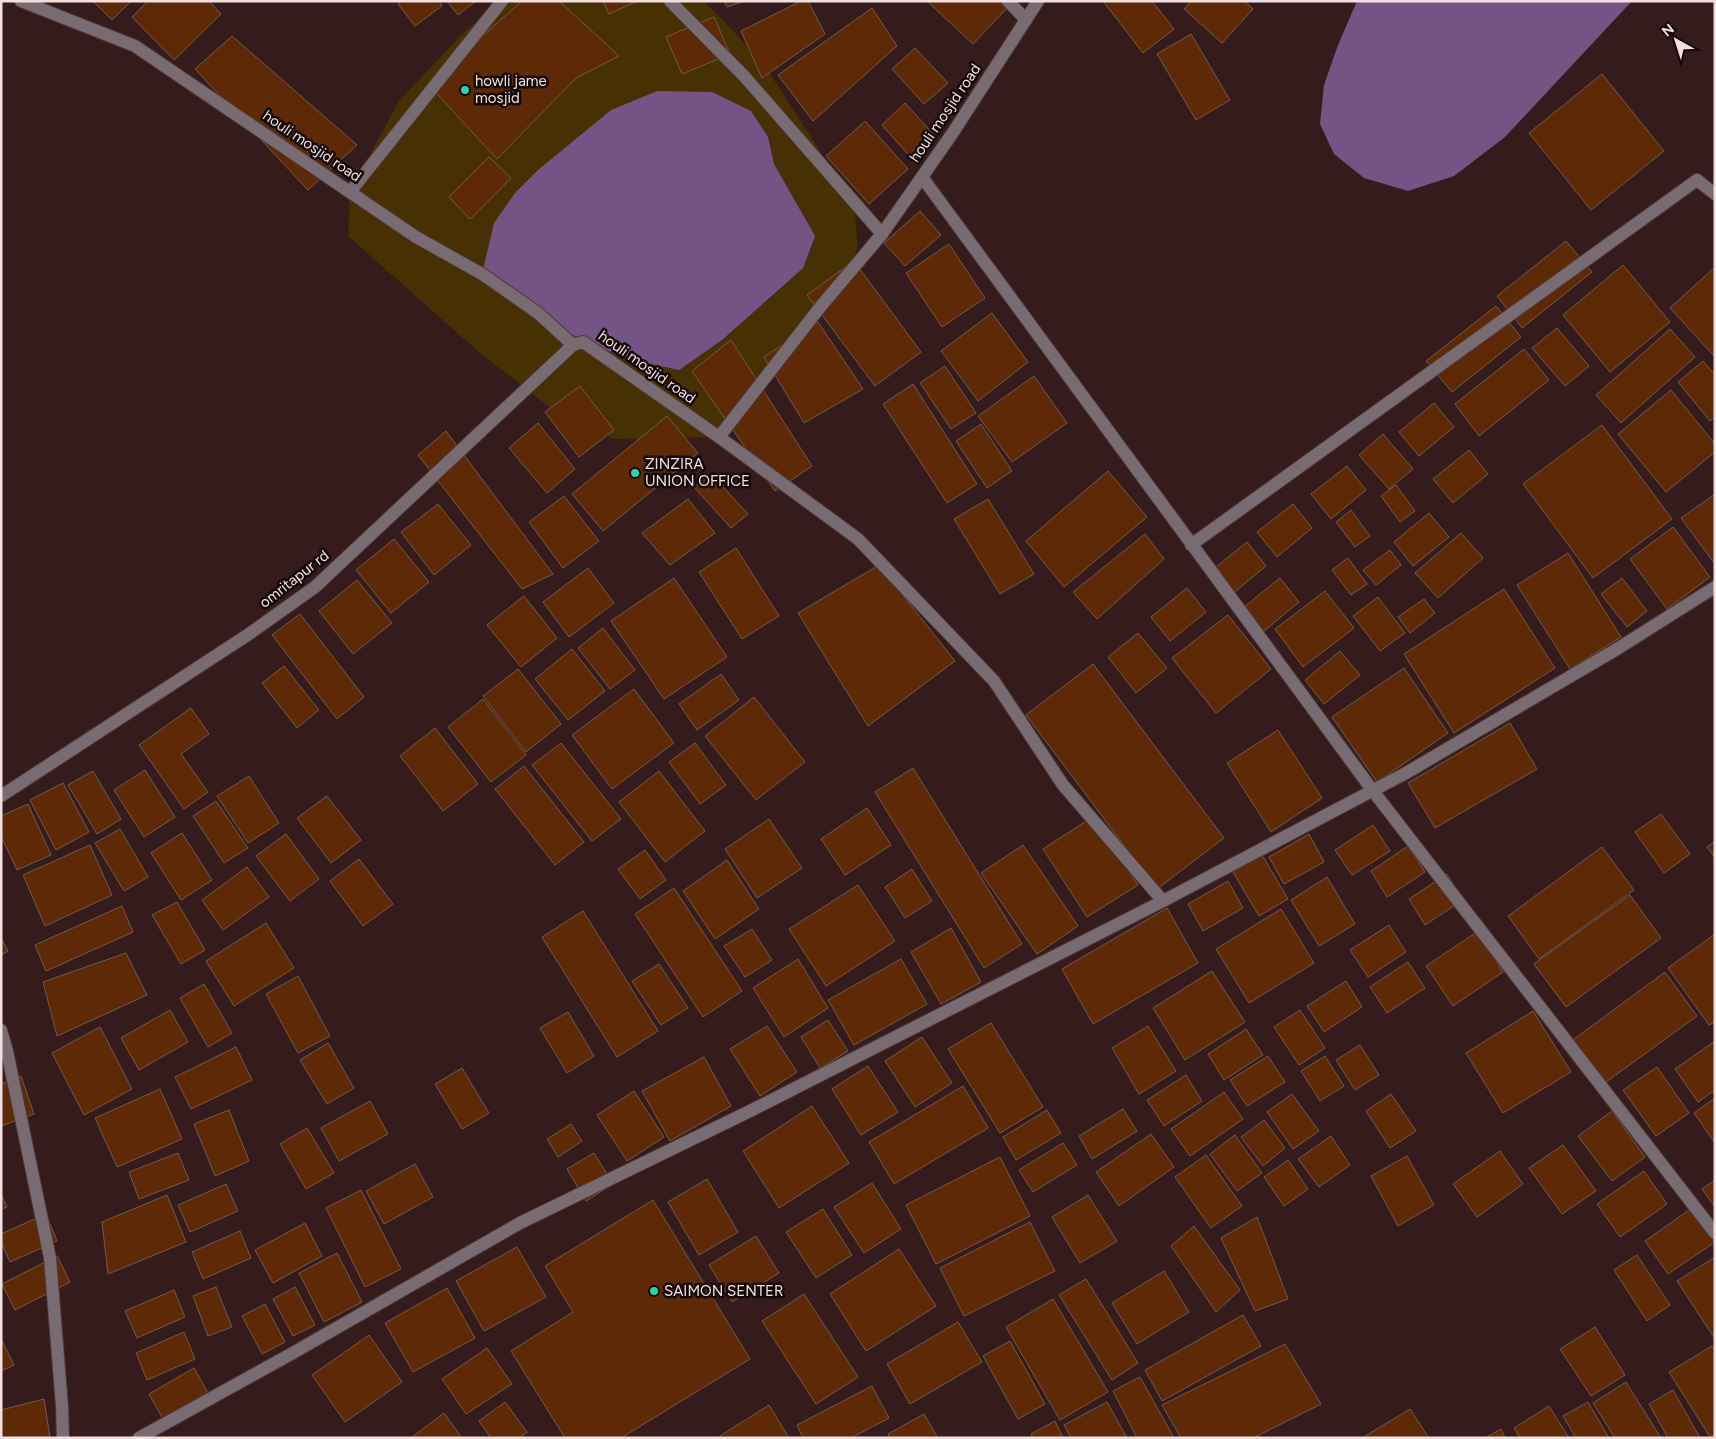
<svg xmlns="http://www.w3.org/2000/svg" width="1716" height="1439" font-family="Figtree,sans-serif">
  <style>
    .green { fill: #473002 }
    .water { fill: #765385 }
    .building { fill: #5d2906; stroke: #745a4c }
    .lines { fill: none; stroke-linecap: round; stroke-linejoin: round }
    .minor-casing { stroke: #4f3737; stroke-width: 14 }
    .minor { stroke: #786c72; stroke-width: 12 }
    .poi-dot { fill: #2ad5ac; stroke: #14090a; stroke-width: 2 }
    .labels { text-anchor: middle; stroke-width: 5; stroke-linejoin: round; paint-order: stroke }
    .poi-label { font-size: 15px; fill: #f2e0e0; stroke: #14090a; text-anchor: start }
    .street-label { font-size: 15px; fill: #f2e0e0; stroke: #14090a }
  </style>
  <rect width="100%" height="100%" fill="#351b1c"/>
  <path class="green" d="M502,1H703L727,24L769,72L807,131L854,204L858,246L843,281L719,437L613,439L548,406L480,353L348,236L350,192L399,101L465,31Z"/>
  <g class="water">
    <path d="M1357,1H1632L1505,137L1454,176L1408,191L1364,178L1334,154L1320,124L1324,85L1338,45Z"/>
    <path d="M657,91L712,92L751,111L768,137L774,164L815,236L803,268L722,340L679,370L637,361L583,342L482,274L494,223L515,193L538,170L611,110Z"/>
  </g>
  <g class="building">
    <path d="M93,1H131L112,20Z"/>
    <path d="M148,1H209L221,14L174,60L132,17Z"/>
    <path d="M401,1H439L442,6L415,26L398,4Z"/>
    <path d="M447,1H476L458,15Z"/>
    <path d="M522,1H559L619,56L576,78L497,159L428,84Z"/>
    <path d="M603,1H637L609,14Z"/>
    <path d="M724,1H745L727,7Z"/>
    <path d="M801,1H808L825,34L762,78L741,31Z"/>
    <path d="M927,1H1003L1009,6L973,44Z"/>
    <path d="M1103,1H1152L1174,29L1143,53Z"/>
    <path d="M1191,1H1244L1253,9L1222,43L1184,9Z"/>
    <path d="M872,8L897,46L813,121L778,75Z"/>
    <path d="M714,17L730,54L682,74L666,37Z"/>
    <path d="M1191,34L1230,100L1196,120L1157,54Z"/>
    <path d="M232,36L357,145L308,190L195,69Z"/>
    <path d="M915,48L948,83L924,104L892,69Z"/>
    <path d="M1602,74L1664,151L1591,210L1529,133Z"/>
    <path d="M905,103L937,138L913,160L882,125Z"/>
    <path d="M865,121L908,169L869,204L826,156Z"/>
    <path d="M489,157L511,178L470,219L449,197Z"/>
    <path d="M920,211L941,235L905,266L884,243Z"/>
    <path d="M1566,241L1592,272L1522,328L1497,296Z"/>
    <path d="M949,244L985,298L942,327L906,273Z"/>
    <path d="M854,261L921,352L875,386L807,295Z"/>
    <path d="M1623,265L1670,322L1610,372L1563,315Z"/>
    <path d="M1715,267V357L1670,308Z"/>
    <path d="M1496,306L1521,337L1452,392L1426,361Z"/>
    <path d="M992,313L1028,362L978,401L941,351Z"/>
    <path d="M818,322L863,389L804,423L764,357Z"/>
    <path d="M1557,328L1589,366L1565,386L1532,348Z"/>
    <path d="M1670,329L1695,357L1621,423L1596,395Z"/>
    <path d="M731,340L812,466L775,491L692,371Z"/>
    <path d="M1524,349L1549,380L1479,436L1455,404Z"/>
    <path d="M1703,361L1715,375V417L1710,421L1678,382Z"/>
    <path d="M945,366L976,413L951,429L920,383Z"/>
    <path d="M1034,376L1067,423L1012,462L978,416Z"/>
    <path d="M913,384L977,484L947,503L883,404Z"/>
    <path d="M580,386L614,430L579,457L545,412Z"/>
    <path d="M1671,390L1715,444V452L1666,492L1618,434Z"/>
    <path d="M1434,403L1454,427L1419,456L1399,432Z"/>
    <path d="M667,416L698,453L603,531L572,494Z"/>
    <path d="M538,423L575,469L547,493L509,448Z"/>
    <path d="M981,424L1012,471L987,488L956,441Z"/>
    <path d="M1602,425L1672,519L1593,578L1523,484Z"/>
    <path d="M446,431L553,574L522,589L418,455Z"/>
    <path d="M1383,434L1413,469L1389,489L1359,455Z"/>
    <path d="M1469,450L1488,474L1453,503L1433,479Z"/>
    <path d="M1347,466L1366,490L1331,519L1311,494Z"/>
    <path d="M1108,471L1147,517L1064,587L1026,541Z"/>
    <path d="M710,473L748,514L731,528L694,487Z"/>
    <path d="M1396,485L1415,511L1400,522L1381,496Z"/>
    <path d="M1715,494V564L1681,518Z"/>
    <path d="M564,496L599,541L563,568L529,522Z"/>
    <path d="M688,499L715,533L670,565L642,533Z"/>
    <path d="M988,499L1034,574L1000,594L954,519Z"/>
    <path d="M438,504L471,545L434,575L401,532Z"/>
    <path d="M1293,504L1312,528L1277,557L1257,532Z"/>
    <path d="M1351,510L1370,536L1355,547L1336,522Z"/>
    <path d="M1429,513L1449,537L1413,566L1394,542Z"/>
    <path d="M1673,527L1710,577L1667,609L1630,559Z"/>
    <path d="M1461,533L1483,558L1438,598L1415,573Z"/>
    <path d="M1145,534L1164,559L1097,619L1073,592Z"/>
    <path d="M394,539L429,582L391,613L356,570Z"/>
    <path d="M1247,542L1266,566L1231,595L1211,571Z"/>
    <path d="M736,548L779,616L742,639L699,572Z"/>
    <path d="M1390,550L1401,565L1376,585L1363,570Z"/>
    <path d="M1568,553L1621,637L1570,669L1517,585Z"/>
    <path d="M1348,558L1367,584L1351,595L1332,570Z"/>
    <path d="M879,565L955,661L868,726L798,613Z"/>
    <path d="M588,568L614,603L569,637L543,602Z"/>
    <path d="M674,578L727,657L664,699L611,621Z"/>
    <path d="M1280,578L1299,602L1264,631L1244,607Z"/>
    <path d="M1622,578L1647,611L1627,627L1601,594Z"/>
    <path d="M357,580L392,623L353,654L319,611Z"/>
    <path d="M1187,588L1206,612L1170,641L1151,617Z"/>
    <path d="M1504,589L1555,668L1454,733L1404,654Z"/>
    <path d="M1325,591L1354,628L1303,667L1275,629Z"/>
    <path d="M524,596L557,638L521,667L487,625Z"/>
    <path d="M1378,597L1405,633L1380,651L1353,616Z"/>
    <path d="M1424,599L1435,613L1410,633L1398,617Z"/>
    <path d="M300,614L364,697L337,719L272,635Z"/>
    <path d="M1228,615L1271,669L1216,713L1172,658Z"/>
    <path d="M603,628L635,670L610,689L578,648Z"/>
    <path d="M1138,633L1167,668L1136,693L1108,657Z"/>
    <path d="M572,649L605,691L568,720L535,679Z"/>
    <path d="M1340,651L1360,675L1324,704L1305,680Z"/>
    <path d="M1093,664L1224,838L1157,889L1026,715Z"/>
    <path d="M284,666L319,710L297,728L262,683Z"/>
    <path d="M1404,668L1448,733L1377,782L1332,717Z"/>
    <path d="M518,669L561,724L526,752L483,696Z"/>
    <path d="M721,674L739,700L697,730L679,704Z"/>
    <path d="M634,689L674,743L612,789L572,735Z"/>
    <path d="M754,697L805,762L756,800L705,736Z"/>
    <path d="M483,699L526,755L491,782L448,727Z"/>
    <path d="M191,708L209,734L181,754L208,792L184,809L139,745Z"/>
    <path d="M1510,723L1537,769L1435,828L1408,783Z"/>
    <path d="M435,728L478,784L443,811L400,756Z"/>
    <path d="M1278,730L1322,798L1271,832L1227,763Z"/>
    <path d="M561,743L621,819L592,841L532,765Z"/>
    <path d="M695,743L726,785L700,804L669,762Z"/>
    <path d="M524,766L584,842L555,865L495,789Z"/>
    <path d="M913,768L1022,944L984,968L875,792Z"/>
    <path d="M145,770L175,817L144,837L114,790Z"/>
    <path d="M93,771L121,819L97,834L68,785Z"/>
    <path d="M659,771L705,831L665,862L619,802Z"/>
    <path d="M249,776L279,823L248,843L217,796Z"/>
    <path d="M63,783L89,832L56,850L30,800Z"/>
    <path d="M327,796L361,840L331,863L297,818Z"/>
    <path d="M216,801L248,848L224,863L193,816Z"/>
    <path d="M28,804L51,855L17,870L1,836V816Z"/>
    <path d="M867,808L891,845L845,875L821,839Z"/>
    <path d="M1661,814L1690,854L1664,873L1635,832Z"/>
    <path d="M1094,816L1138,885L1087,917L1043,849Z"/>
    <path d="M769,819L802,868L757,898L725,849Z"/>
    <path d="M1373,825L1390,851L1352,875L1335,850Z"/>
    <path d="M120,829L148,877L124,891L95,843Z"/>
    <path d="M182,833L212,880L181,900L151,853Z"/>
    <path d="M286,834L319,879L290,901L256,856Z"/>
    <path d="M1309,834L1324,862L1284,884L1269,857Z"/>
    <path d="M1715,841V858L1707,847Z"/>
    <path d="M90,845L112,895L45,926L23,875Z"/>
    <path d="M1023,845L1078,926L1037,954L981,873Z"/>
    <path d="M1408,846L1425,872L1387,897L1371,871Z"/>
    <path d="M1602,847L1634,890L1539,959L1508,916Z"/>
    <path d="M645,850L666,880L640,899L618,869Z"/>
    <path d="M1262,855L1288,899L1259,916L1233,872Z"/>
    <path d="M359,859L393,904L363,926L330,881Z"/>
    <path d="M727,860L759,909L715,939L683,891Z"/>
    <path d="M247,867L269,897L223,930L202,900Z"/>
    <path d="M912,869L932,901L905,918L885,887Z"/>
    <path d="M1447,874L1463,900L1425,925L1409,899Z"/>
    <path d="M1327,877L1355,924L1319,946L1291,900Z"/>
    <path d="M1228,881L1243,908L1203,931L1188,904Z"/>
    <path d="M858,885L895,941L826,986L789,929Z"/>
    <path d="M674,888L742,991L703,1017L635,914Z"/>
    <path d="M1630,895L1661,938L1566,1007L1534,964Z"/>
    <path d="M177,902L205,950L181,964L152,915Z"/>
    <path d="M122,906L133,932L46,971L35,945Z"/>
    <path d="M1167,908L1198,963L1093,1024L1062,969Z"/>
    <path d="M1281,909L1314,963L1249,1003L1216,949Z"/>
    <path d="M583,911L658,1031L617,1057L542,937Z"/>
    <path d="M266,923L294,968L234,1006L206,961Z"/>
    <path d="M1389,925L1406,952L1368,977L1350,950Z"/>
    <path d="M951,928L981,982L941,1004L911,952Z"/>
    <path d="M752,929L772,960L745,977L724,946Z"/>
    <path d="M1477,932L1503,972L1453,1006L1426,966Z"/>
    <path d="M1715,934V1022L1709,1025L1668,968Z"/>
    <path d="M1,938L8,951L1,955Z"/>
    <path d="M126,953L147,995L57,1036L43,982Z"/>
    <path d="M798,959L828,1008L784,1037L753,988Z"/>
    <path d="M901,959L927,1004L854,1045L828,1000Z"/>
    <path d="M1408,962L1425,988L1387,1013L1370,987Z"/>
    <path d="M659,964L688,1008L661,1025L632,981Z"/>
    <path d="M1212,971L1245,1022L1185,1060L1153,1008Z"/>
    <path d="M1665,972L1697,1016L1602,1085L1570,1042Z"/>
    <path d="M298,976L330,1036L298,1053L266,994Z"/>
    <path d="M1346,981L1362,1007L1324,1032L1307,1006Z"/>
    <path d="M204,984L232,1033L208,1047L180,998Z"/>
    <path d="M170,1010L188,1042L139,1070L121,1038Z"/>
    <path d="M1300,1010L1325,1048L1299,1065L1274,1027Z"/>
    <path d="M1533,1011L1571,1072L1503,1113L1466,1053Z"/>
    <path d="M568,1012L594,1056L567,1073L540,1028Z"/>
    <path d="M828,1020L848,1051L820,1068L801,1037Z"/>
    <path d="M991,1023L1043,1107L1000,1133L948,1049Z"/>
    <path d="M767,1026L797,1072L760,1096L730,1049Z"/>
    <path d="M1148,1026L1176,1071L1139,1094L1112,1048Z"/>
    <path d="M100,1027L132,1089L84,1115L52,1053Z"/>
    <path d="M1246,1029L1263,1055L1224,1080L1208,1054Z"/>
    <path d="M922,1037L952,1083L915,1107L885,1061Z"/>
    <path d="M1715,1041V1090L1698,1102L1675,1069Z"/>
    <path d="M328,1043L354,1088L327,1104L300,1060Z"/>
    <path d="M1360,1045L1379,1075L1355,1090L1336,1060Z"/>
    <path d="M236,1047L252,1080L191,1109L175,1077Z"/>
    <path d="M1268,1056L1285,1082L1247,1106L1230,1080Z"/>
    <path d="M1325,1056L1344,1086L1320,1101L1301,1071Z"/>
    <path d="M704,1057L731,1106L670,1141L642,1091Z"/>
    <path d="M868,1066L898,1112L861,1135L832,1089Z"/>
    <path d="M1657,1067L1689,1113L1656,1136L1623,1090Z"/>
    <path d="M462,1068L489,1113L462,1129L435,1084Z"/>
    <path d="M1186,1075L1202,1101L1164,1126L1147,1100Z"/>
    <path d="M21,1076L34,1114L1,1126V1084Z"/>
    <path d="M963,1086L988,1128L894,1184L869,1142Z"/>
    <path d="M160,1089L182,1139L117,1167L95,1118Z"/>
    <path d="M634,1091L664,1137L627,1161L597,1115Z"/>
    <path d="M1224,1092L1243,1119L1190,1156L1171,1129Z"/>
    <path d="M1292,1094L1319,1131L1293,1149L1267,1112Z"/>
    <path d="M1391,1094L1416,1131L1390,1148L1366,1111Z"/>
    <path d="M1715,1098V1143L1694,1113Z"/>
    <path d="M370,1101L388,1134L339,1161L321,1128Z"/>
    <path d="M812,1106L849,1163L779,1208L743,1151Z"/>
    <path d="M1123,1109L1137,1131L1092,1159L1079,1136Z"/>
    <path d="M229,1110L249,1161L215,1176L194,1124Z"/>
    <path d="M1047,1110L1061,1133L1016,1160L1003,1137Z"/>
    <path d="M1612,1111L1645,1157L1612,1181L1578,1136Z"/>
    <path d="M1264,1120L1285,1148L1263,1166L1241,1137Z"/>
    <path d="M571,1124L582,1141L558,1157L547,1139Z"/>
    <path d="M307,1128L334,1173L306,1189L280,1144Z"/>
    <path d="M1151,1134L1174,1167L1119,1206L1096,1172Z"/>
    <path d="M1235,1135L1262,1173L1237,1191L1210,1154Z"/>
    <path d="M1331,1136L1350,1165L1319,1187L1298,1159Z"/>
    <path d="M1063,1143L1077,1165L1033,1192L1019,1170Z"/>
    <path d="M1563,1145L1596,1191L1562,1214L1529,1168Z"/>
    <path d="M1500,1151L1523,1184L1477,1217L1453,1184Z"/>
    <path d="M178,1153L189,1180L139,1199L129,1172Z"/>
    <path d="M594,1153L613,1184L586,1201L567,1169Z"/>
    <path d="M1206,1155L1242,1206L1211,1228L1175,1177Z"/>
    <path d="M1407,1156L1434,1205L1398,1226L1371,1176Z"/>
    <path d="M1000,1157L1030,1216L936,1264L906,1205Z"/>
    <path d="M1288,1160L1308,1189L1284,1206L1264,1177Z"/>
    <path d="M415,1164L433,1197L384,1224L366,1191Z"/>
    <path d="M1644,1171L1667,1204L1620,1237L1597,1204Z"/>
    <path d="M707,1179L738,1232L699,1255L668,1202Z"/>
    <path d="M1715,1180V1207L1702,1189Z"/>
    <path d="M872,1183L901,1229L864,1253L834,1207Z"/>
    <path d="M226,1184L238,1211L190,1232L178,1205Z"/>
    <path d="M361,1190L401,1269L365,1287L326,1208Z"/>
    <path d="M1,1194L7,1207L1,1209Z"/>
    <path d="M167,1195L186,1242L108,1274L102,1222Z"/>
    <path d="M1088,1195L1117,1241L1080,1263L1052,1217Z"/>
    <path d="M653,1200L750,1359L621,1438H565L511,1351L573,1312L545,1266Z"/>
    <path d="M1692,1208L1715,1242L1668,1274L1645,1241Z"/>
    <path d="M823,1209L852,1255L816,1278L786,1232Z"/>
    <path d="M46,1214L57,1241L10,1262L1,1242V1234Z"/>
    <path d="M1257,1217L1288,1299L1255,1311L1221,1238Z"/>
    <path d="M1030,1222L1055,1271L964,1316L940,1268Z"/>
    <path d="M305,1223L322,1256L273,1283L255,1250Z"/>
    <path d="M1194,1226L1240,1290L1216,1312L1171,1246Z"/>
    <path d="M240,1231L251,1258L203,1279L192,1252Z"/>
    <path d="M756,1236L779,1273L732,1302L709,1265Z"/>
    <path d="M517,1247L546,1297L484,1331L456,1281Z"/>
    <path d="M899,1249L936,1306L866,1351L830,1294Z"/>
    <path d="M337,1253L362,1302L324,1322L299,1273Z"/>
    <path d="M1637,1255L1670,1305L1647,1321L1614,1270Z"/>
    <path d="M57,1256L70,1282L15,1310L2,1284Z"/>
    <path d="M1715,1257V1339L1677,1281Z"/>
    <path d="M1164,1271L1189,1312L1137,1344L1112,1303Z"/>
    <path d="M1086,1279L1138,1363L1112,1380L1059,1295Z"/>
    <path d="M216,1287L232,1327L208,1336L193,1296Z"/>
    <path d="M295,1287L315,1325L293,1336L273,1299Z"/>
    <path d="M447,1288L475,1338L413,1372L385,1323Z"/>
    <path d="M174,1290L185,1317L137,1338L125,1311Z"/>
    <path d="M804,1294L858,1377L816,1404L762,1321Z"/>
    <path d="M1053,1299L1108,1392L1060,1420L1006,1327Z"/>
    <path d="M265,1304L285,1342L262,1354L242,1316Z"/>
    <path d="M1243,1315L1261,1346L1162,1401L1145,1370Z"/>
    <path d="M958,1322L982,1362L910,1404L887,1364Z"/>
    <path d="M1595,1327L1625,1375L1591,1396L1560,1349Z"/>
    <path d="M184,1332L195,1359L147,1380L136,1353Z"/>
    <path d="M369,1335L402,1382L345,1422L312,1375Z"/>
    <path d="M1,1339L14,1365L1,1371Z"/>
    <path d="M1010,1341L1045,1404L1018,1419L983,1356Z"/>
    <path d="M1285,1344L1321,1404L1253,1438H1181L1162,1405Z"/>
    <path d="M1712,1346L1715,1351V1434L1710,1437L1669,1372Z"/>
    <path d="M487,1348L512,1384L466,1414L442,1379Z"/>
    <path d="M194,1368L208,1393L163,1419L149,1394Z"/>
    <path d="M1140,1377L1174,1438H1137L1113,1391Z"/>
    <path d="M1626,1382L1661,1438H1615L1593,1403Z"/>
    <path d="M872,1386L889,1418L851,1438H803L797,1425Z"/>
    <path d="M1673,1390L1700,1438H1668L1649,1404Z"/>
    <path d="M44,1399L50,1438H1V1410Z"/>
    <path d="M505,1402L527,1432L519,1438H491L479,1421Z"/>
    <path d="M1107,1402L1127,1438H1071L1064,1425Z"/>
    <path d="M1588,1402L1609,1438H1576L1563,1416Z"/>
    <path d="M769,1405L789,1438H721L720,1436Z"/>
    <path d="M1549,1406L1569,1438H1520L1514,1428Z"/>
    <path d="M1410,1409L1429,1438H1362Z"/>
    <path d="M444,1413L462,1438H411Z"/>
    <path d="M924,1414L938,1438H890L888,1434Z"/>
    <path d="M1055,1421L1063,1438H1033L1031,1434Z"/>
    <path d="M1501,1429L1505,1438H1485Z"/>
  </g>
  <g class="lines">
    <defs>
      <g id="minor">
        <path d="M21,1L135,46L416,237L482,274L538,313L573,345L583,342L719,437L821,306L882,234L952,134L1038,1"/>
        <path d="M670,1L744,76L882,234"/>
        <path d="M1008,1L1026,20"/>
        <path d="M922,177L1373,791L1715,1233"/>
        <path d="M350,192L502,1"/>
        <path d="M719,437L858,539L994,681L1063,785L1163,901"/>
        <path d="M1191,545L1697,180L1715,194"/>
        <path d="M1,796L249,634L315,587L573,345"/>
        <path d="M1,1030L7,1051L50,1258L62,1406L63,1438"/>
        <path d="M139,1438L291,1354L520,1223L750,1111L982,993L1163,901L1406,773L1617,649L1715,587"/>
      </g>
    </defs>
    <use href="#minor" class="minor-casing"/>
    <use href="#minor" class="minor"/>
  </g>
  <g class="poi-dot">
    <circle cx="465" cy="90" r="5"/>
    <circle cx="635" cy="473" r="5"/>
    <circle cx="654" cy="1291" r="5"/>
  </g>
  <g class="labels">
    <g class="poi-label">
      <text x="475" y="86">howli jame<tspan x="475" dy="17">mosjid</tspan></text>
      <text x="645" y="469">ZINZIRA<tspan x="645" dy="17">UNION OFFICE</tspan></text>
      <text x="664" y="1296">SAIMON SENTER</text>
    </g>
    <g class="street-label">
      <text transform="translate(945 113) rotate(-56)" y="5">houli mosjid road</text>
      <text transform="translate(312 146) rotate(34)" y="5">houli mosjid road</text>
      <text transform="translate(647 367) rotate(35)" y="5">houli mosjid road</text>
      <text transform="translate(294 579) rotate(-38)" y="5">omritapur rd</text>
    </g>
  </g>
  <rect width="1716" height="1439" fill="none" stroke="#f2e0e0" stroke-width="5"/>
  <g transform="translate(1676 40) rotate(321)" stroke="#14090a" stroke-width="4" paint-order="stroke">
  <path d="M0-4L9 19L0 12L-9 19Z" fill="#f2e0e0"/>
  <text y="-8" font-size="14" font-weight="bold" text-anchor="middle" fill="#f2e0e0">N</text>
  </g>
</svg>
